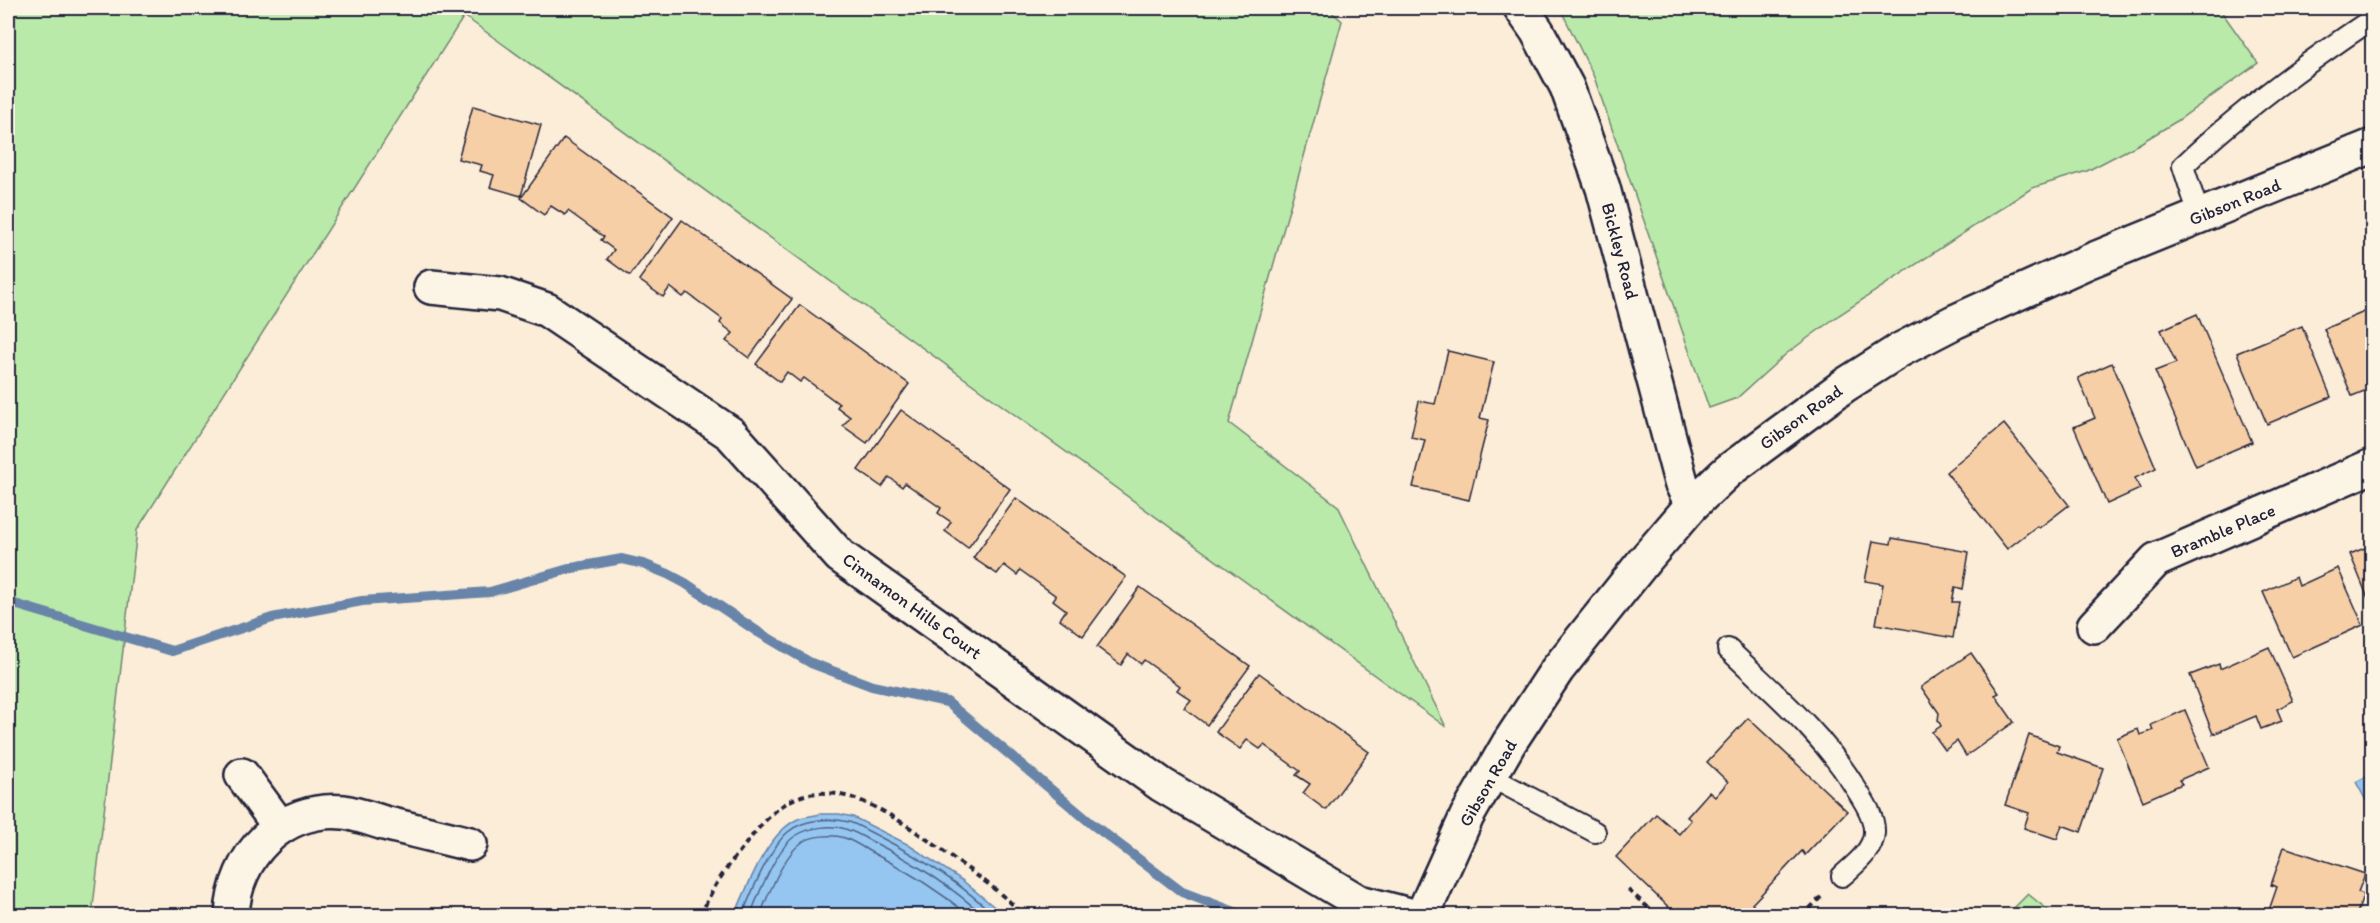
<svg xmlns="http://www.w3.org/2000/svg" width="2380" height="923" font-family="Itim,sans-serif">
  <style>
    .green { fill: #baeaa9; stroke: #6e8672; stroke-width: 1.5 }
    .water { fill: #95c6f1; stroke: #6784a8; stroke-width: 1.5 }
    .lines { fill: none; stroke-linecap: round; stroke-linejoin: round }
    .shore { stroke: #506484; stroke-width: 1.5 }
    .stream { stroke: #6784a8; stroke-width: 10 }
    .building { fill: #f7cfa6; stroke: #22223b; stroke-width: 1.5 }
    .service-casing { stroke: #22223b; stroke-width: 24 }
    .minor-casing { stroke: #22223b; stroke-width: 38 }
    .tertiary-casing { stroke: #22223b; stroke-width: 38 }
    .path { stroke: #22223b; stroke-width: 4; stroke-dasharray: 6 4.5; stroke-linecap: butt }
    .service { stroke: #fcf5e5; stroke-width: 20 }
    .minor { stroke: #fcf5e5; stroke-width: 33 }
    .tertiary { stroke: #fcf5e5; stroke-width: 33 }
    .labels { text-anchor: middle; stroke-width: 4.5; stroke-linejoin: round; paint-order: stroke }
    .street-label { font-size: 18px; fill: #22223b; stroke: #fcf5e5 }
  </style>
  <rect width="100%" height="100%" fill="#fbedd8"/>
  <filter id="ink" filterUnits="userSpaceOnUse"><feTurbulence type="fractalNoise" baseFrequency=".0167" numOctaves="2"/><feDisplacementMap in="SourceGraphic" scale="12" xChannelSelector="R" yChannelSelector="G"/><feConvolveMatrix kernelMatrix="1 2 1 2 8 2 1 2 1" color-interpolation-filters="sRGB"/></filter>
  <g filter="url(#ink)">
    <g class="green">
      <path d="M8,8H1327L1342,21L1229,423L1338,506L1446,727L464,16L137,530L92,915H8Z"/>
      <path d="M1560,8H2219L2258,63L2177,121L2137,145L2087,171L2032,188L1839,315L1786,354L1737,398L1709,408L1594,77Z"/>
      <path d="M2028,894L2054,915H2007Z"/>
    </g>
    <g class="water">
      <path d="M2372,773V804L2369,806L2356,782Z"/>
      <path d="M821,814H839L853,817L907,844L962,880L1004,915H735C748,885 767,833 798,819C804,816 813,816 821,814Z"/>
    </g>
    <g class="lines">
      <g class="shore">
        <path d="M742,916C751,893 770,847 788,832C803,819 831,817 849,822C859,825 869,832 878,836C919,857 961,883 995,916"/>
        <path d="M750,916C758,895 777,848 795,836C809,827 833,824 848,830C858,833 868,840 877,844C915,863 952,887 984,916"/>
        <path d="M760,916C767,896 784,856 800,844C810,835 833,834 845,838C853,841 861,846 869,851C905,869 939,891 970,916"/>
      </g>
      <path class="stream" d="M8,602L172,651L272,618L362,601L490,592L572,568L622,559L643,564L668,574L685,583L758,632L811,663L872,686L947,702L1092,824L1182,892L1245,916"/>
    </g>
    <g class="building">
      <path d="M473,106L541,125L521,196L490,187L494,175L480,171L482,165L458,159Z"/>
      <path d="M564,138L673,217L630,276L607,259L614,250L601,240L604,237L568,211L565,215L551,206L544,215L521,198Z"/>
      <path d="M682,220L792,299L749,358L726,341L733,333L720,323L722,319L687,293L683,297L670,287L663,297L639,280Z"/>
      <path d="M2372,303V388L2352,396L2324,329L2369,310L2368,305Z"/>
      <path d="M800,305L909,384L867,443L843,426L850,417L837,407L839,404L804,378L800,382L787,372L780,382L756,364Z"/>
      <path d="M2197,314L2252,442L2196,466L2155,371L2176,363L2161,330Z"/>
      <path d="M2302,326L2331,397L2267,424L2237,353Z"/>
      <path d="M1448,351L1494,362L1480,418L1489,420L1469,500L1413,487L1425,440L1411,437L1419,401L1435,404Z"/>
      <path d="M2112,363L2156,468L2135,478L2140,489L2107,504L2074,427L2095,418L2078,378Z"/>
      <path d="M901,410L1010,489L968,548L945,531L951,522L938,513L941,508L905,483L902,487L889,477L882,487L858,470Z"/>
      <path d="M2004,424L2069,505L2039,528L2037,526L2007,549L1946,472Z"/>
      <path d="M1016,498L1126,577L1083,636L1060,619L1066,610L1053,600L1056,596L1020,570L1017,575L1004,565L997,574L973,558Z"/>
      <path d="M1892,538L1969,552L1963,589L1955,587L1952,602H1959L1953,638L1876,624L1883,584L1865,581L1873,541L1891,544Z"/>
      <path d="M2372,545V608L2350,554Z"/>
      <path d="M2338,568L2363,625L2292,657L2263,592L2296,577L2299,586Z"/>
      <path d="M1140,587L1250,666L1207,725L1184,708L1191,700L1177,690L1180,686L1144,660L1141,664L1128,654L1121,665L1097,647Z"/>
      <path d="M2269,647L2293,701L2277,709L2282,721L2261,729L2256,716L2213,734L2190,675L2219,664L2220,669Z"/>
      <path d="M1971,653L1999,693L1995,695L2014,722L1966,756L1957,741L1945,750L1932,732L1941,726L1938,720L1939,713L1921,687Z"/>
      <path d="M1259,673L1369,752L1326,810L1303,793L1310,784L1296,775L1300,771L1264,745L1260,749L1247,740L1240,749L1216,732Z"/>
      <path d="M2185,710L2209,767L2179,780L2182,784L2143,801L2117,738L2138,729L2140,735L2153,730L2151,725Z"/>
      <path d="M1748,718L1847,811L1805,855L1802,851L1752,904L1756,908L1749,916H1678L1616,857L1656,814L1679,834L1691,820L1687,817L1709,792L1715,797L1728,782L1707,762Z"/>
      <path d="M2029,735L2059,746L2057,752L2103,768L2081,832L2062,825L2057,839L2024,828L2029,813L2005,805Z"/>
      <path d="M2284,847L2365,874L2358,892L2364,894L2356,916H2267L2277,887L2271,885Z"/>
    </g>
    <g class="lines">
      <defs>
        <g id="service">
          <path d="M2199,215L2183,166C2240,111 2306,63 2372,19"/>
          <path d="M1728,649C1775,694 1820,731 1855,787C1863,800 1875,816 1874,833C1873,851 1855,864 1842,876"/>
          <path d="M1489,776L1595,832"/>
        </g>
        <g id="minor">
          <path d="M1521,8L1537,31L1567,87L1603,188L1681,482L1692,505"/>
          <path d="M431,287L500,294L547,310L731,434L840,556L1162,785L1359,902L1413,916"/>
          <path d="M2094,626L2156,560L2372,466"/>
          <path d="M242,775L280,827"/>
          <path d="M232,916C234,856 282,806 344,812C357,814 371,819 384,823C413,830 441,837 470,844"/>
        </g>
        <path id="tertiary" d="M1422,916L1467,816L1509,743L1557,670L1644,561L1692,505L1728,471L1845,385L1900,350L1954,322L2087,262L2372,146"/>
      </defs>
      <use href="#service" class="service-casing"/>
      <use href="#minor" class="minor-casing"/>
      <use href="#tertiary" class="tertiary-casing"/>
      <g class="path">
        <path d="M1628,890L1658,916"/>
        <path d="M701,916C710,890 727,867 744,846C756,831 769,814 785,804C836,770 902,822 942,850C970,871 1000,890 1024,916"/>
        <path d="M1762,916L1764,913L1766,916"/>
        <path d="M1802,916L1822,896"/>
      </g>
      <use href="#service" class="service"/>
      <use href="#minor" class="minor"/>
      <use href="#tertiary" class="tertiary"/>
    </g>
  </g>
  <g class="labels">
    <g class="street-label">
      <text transform="translate(2235 202) rotate(-22)" y="6">Gibson Road</text>
      <text transform="translate(1620 251) rotate(75)" y="6">Bickley Road</text>
      <text transform="translate(1801 417) rotate(-36)" y="6">Gibson Road</text>
      <text transform="translate(2223 531) rotate(-23)" y="6">Bramble Place</text>
      <text transform="translate(912 606) rotate(36)" y="6">Cinnamon Hills Court</text>
      <text transform="translate(1488 783) rotate(-60)" y="6">Gibson Road</text>
    </g>
  </g>
  <rect width="2380" height="923" fill="none" stroke="#fcf5e5" stroke-width="30"/>
  <rect x="15" y="15" width="2350" height="893" fill="none" stroke="#22223b" stroke-width="2" filter="url(#ink)"/>
</svg>
